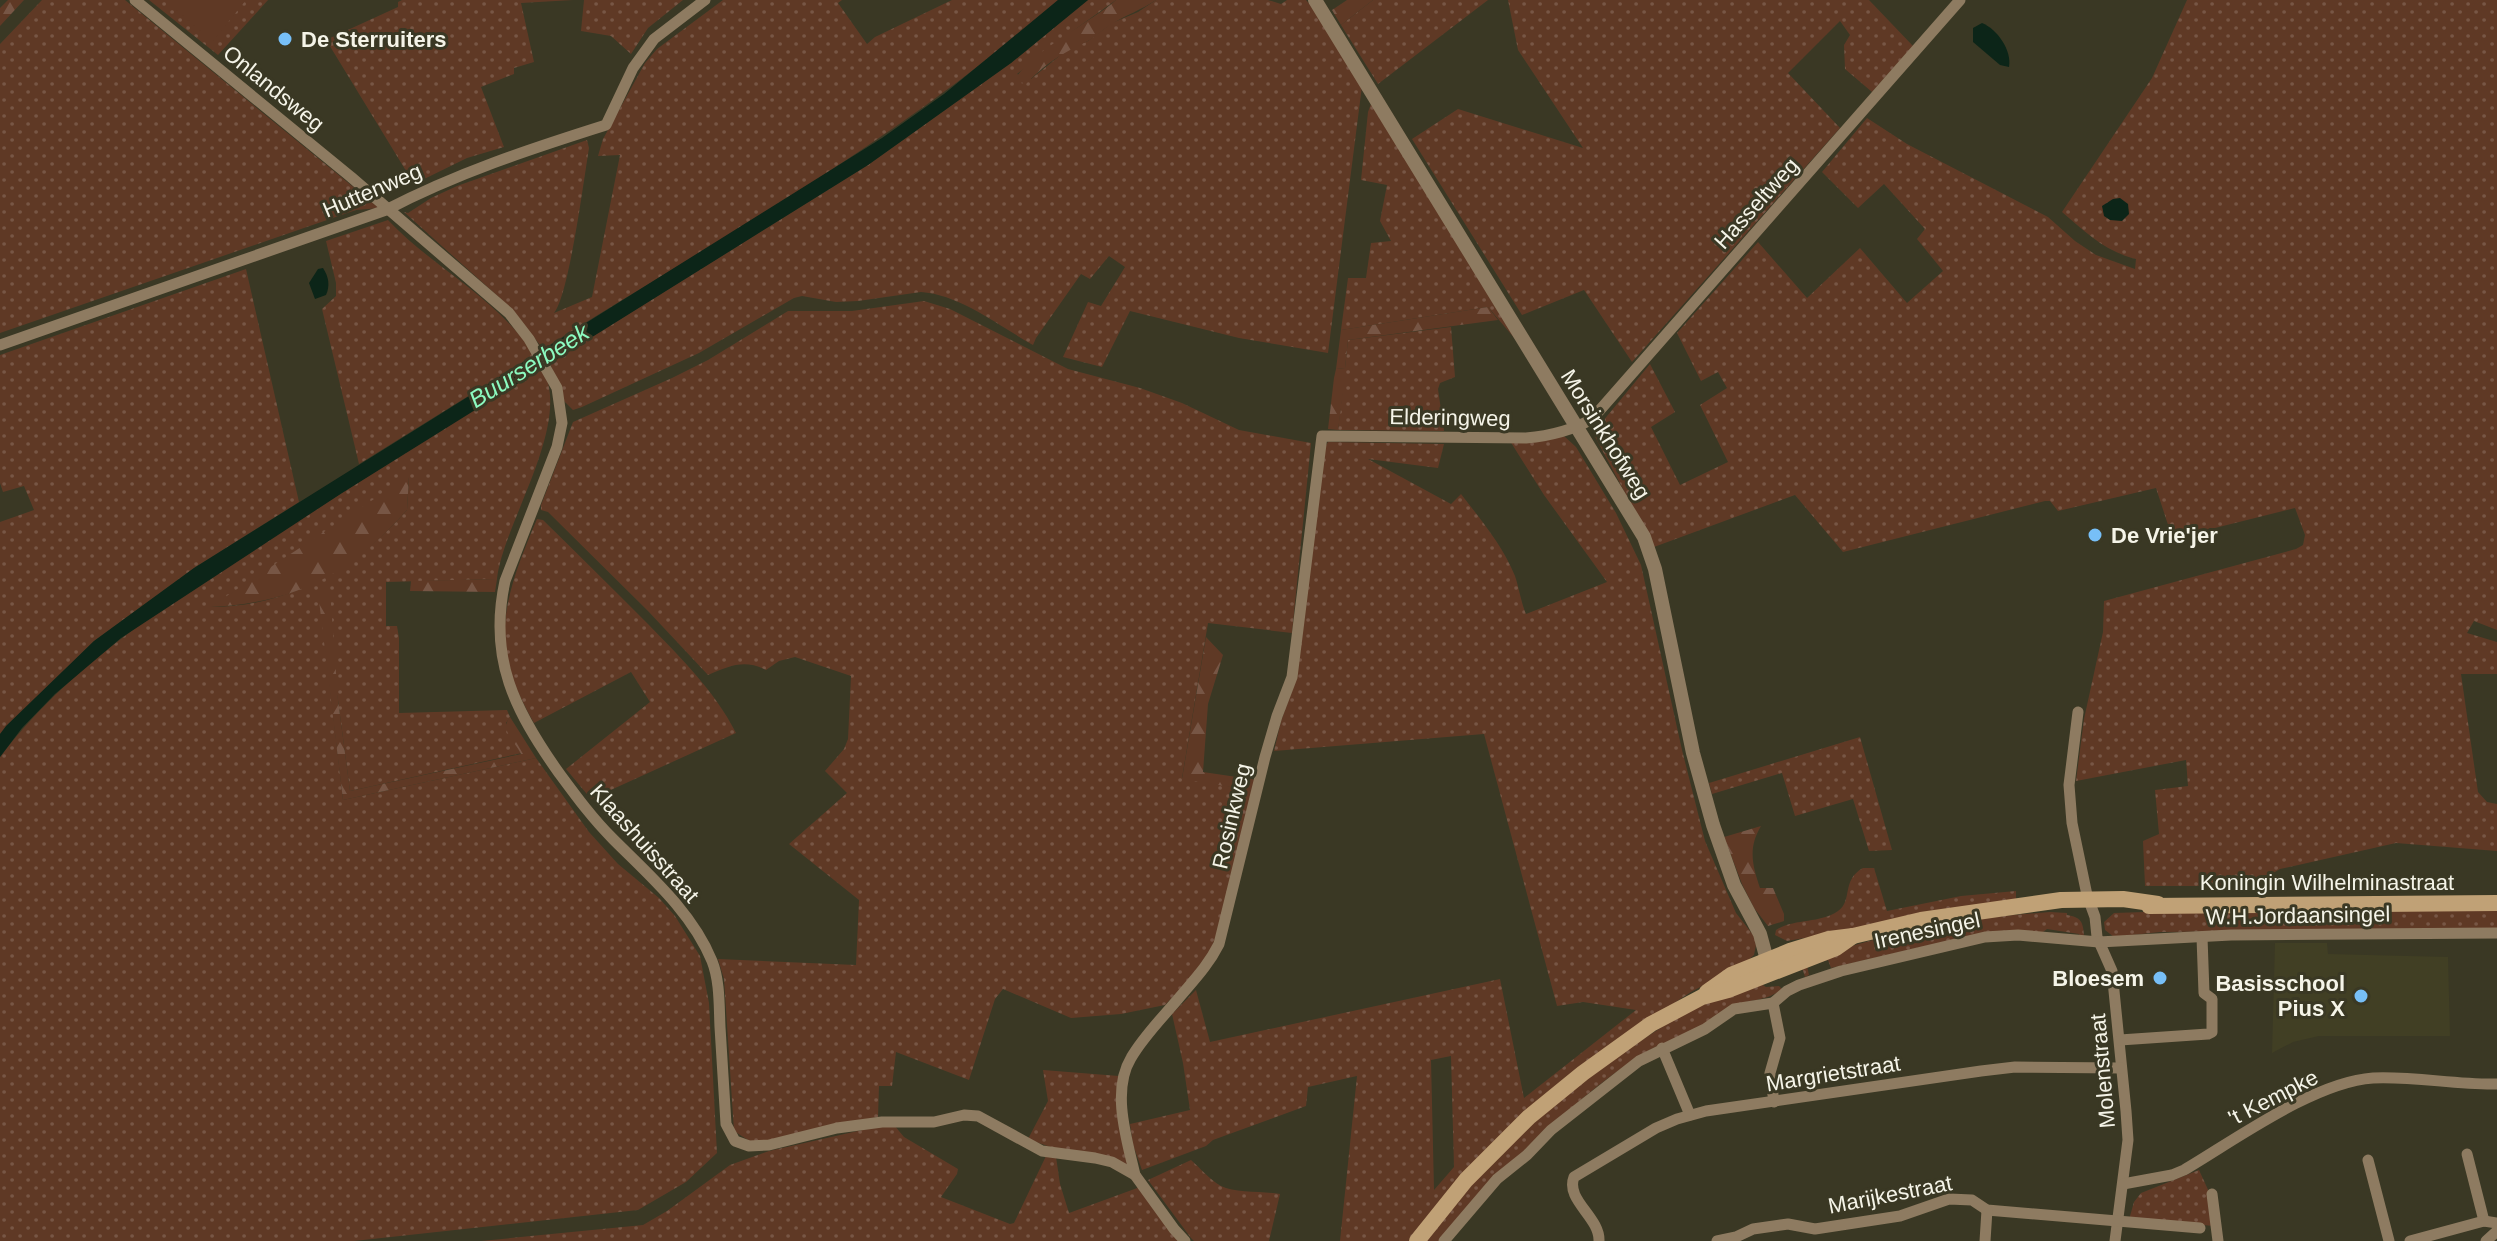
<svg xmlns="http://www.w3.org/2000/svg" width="2497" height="1241" font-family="Arial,sans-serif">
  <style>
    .built { fill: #413f24 }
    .grass { fill: url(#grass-dots); fill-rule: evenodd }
    .forest { fill: url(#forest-firs) }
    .park { fill: #5f3925 }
    .water { fill: #0c2518 }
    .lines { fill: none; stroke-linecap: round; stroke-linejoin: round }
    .minor { stroke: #8e7b61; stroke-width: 11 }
    .tertiary { stroke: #8e7b61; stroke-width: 14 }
    .secondary { stroke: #c0a176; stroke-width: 16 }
    .poi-dot { fill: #77bff7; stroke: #3a3824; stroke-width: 3 }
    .labels { text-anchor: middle; stroke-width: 6; stroke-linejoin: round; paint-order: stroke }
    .poi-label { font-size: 22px; font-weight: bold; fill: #f5f4e8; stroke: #3a3824; text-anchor: start }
    .street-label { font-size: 22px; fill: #f5f4e8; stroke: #3a3824 }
    .water-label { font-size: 24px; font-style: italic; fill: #8cfac0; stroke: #3a3824 }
  </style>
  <defs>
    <pattern id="grass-dots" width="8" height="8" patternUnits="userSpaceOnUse" patternTransform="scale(2)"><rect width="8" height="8" fill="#5f3925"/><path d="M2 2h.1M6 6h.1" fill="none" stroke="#775645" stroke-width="1.8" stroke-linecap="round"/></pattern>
    <pattern id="forest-firs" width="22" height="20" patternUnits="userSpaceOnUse" patternTransform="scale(2)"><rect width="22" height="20" fill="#5f3925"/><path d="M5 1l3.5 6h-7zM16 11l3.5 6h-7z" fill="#775645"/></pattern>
  </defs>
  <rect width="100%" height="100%" fill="#3a3824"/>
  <path class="built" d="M2275,943H2327L2328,954L2448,957L2450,1036H2319L2293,1042L2272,1053Z"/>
  <g class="grass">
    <path d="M42,0H125L379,208L356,210L0,333V44Z"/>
    <path d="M149,0H268L218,55Z"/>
    <path d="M402,0H573L521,3L534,62L514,68V74L481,87L504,147L467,158L414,184L328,43V39L398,7V2Z"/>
    <path d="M584,0H683L648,28L631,54L611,36L581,31Z"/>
    <path d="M723,0H842L838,3L867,44L875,37L952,0H1058C903,138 718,239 543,349L512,309L404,212L408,213L431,198L457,186L587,140L589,148C584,178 569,295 554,313L592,297L620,155L598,156L603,139L645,63L657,49Z"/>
    <path d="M1088,0H1116L1049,48L1017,74L1031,79L1068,49L1088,41L1112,23L1138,12L1156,0H1268L1281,4L1287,0H1306L1314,9L1362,86L1328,353L1239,338L1130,311L1102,367L1063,357L1088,302L1101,306L1125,267L1109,256L1090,279L1081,274L1036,338L1033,345C999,326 961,295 921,292L858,301L836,302L802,296L794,298L699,353L582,407L573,410L564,401L550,363L868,165L1011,63Z"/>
    <path d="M1373,0H1488L1378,84L1341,25Z"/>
    <path d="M1508,0H1869L1913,46L1872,92L1845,69L1844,45L1850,35L1840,21L1788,73L1840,128L1632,362L1584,290L1522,315L1412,139L1458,109L1583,148L1518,50Z"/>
    <path d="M2187,0H2497V630L2474,621L2467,633L2497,642V674H2461L2478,792L2487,802L2497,804V851L2396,843L2280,869L2251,886H2145L2143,841L2159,834L2155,790L2188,786L2186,760L2076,781L2084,719L2103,632L2104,601L2296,549L2303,545L2305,535L2295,508L2175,538L2172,537L2156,488L2058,511L2050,501H2045L1843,552L1795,495L1654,547L1593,433L1650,364L1675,412L1651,427L1680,485L1728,462L1700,405L1727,388L1718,372L1701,381L1677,333L1758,242L1807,298L1860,248L1907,303L1943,271L1917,239L1925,229L1884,184L1858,208L1822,172L1867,118L1907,144L2048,217L2075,241L2096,255L2135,269L2136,259C2106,252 2085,232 2062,212L2152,78Z"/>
    <path d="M1372,101L1521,346L1488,307L1341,330L1348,278H1366L1371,243L1391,241L1380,221L1387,185L1361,180L1368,112Z"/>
    <path d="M388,220C433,268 498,298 534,355L359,464L322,309L336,296V283L326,241Z"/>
    <path d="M246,269L299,502L194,568L94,641L0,734V522L34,510L24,486L3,492L0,483V355Z"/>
    <path d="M924,301L950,309L1068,369L1140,388L1182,403L1239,430L1311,443L1292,633L1208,623L1182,778L1255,791L1218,933L1204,964L1165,1005L1121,1014L1071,1018L1003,989L995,999L969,1080L896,1052L892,1086H879L878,1117L763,1142H751L734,1131L724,979L718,959L856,965L859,900L789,844L847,793L825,771L844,749L848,739L851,676L795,657L779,661L766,670C744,659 730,666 708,675L648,611L548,512L541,510V505L573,422L672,378L708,360L788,311H852Z"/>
    <path d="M1451,327L1455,377L1440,383L1438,389L1444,431L1338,430L1344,379L1334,378L1336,369L1345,368L1348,340Z"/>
    <path d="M542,368C574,422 503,523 497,579L386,582V626H397L399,638V713L507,710L510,717L506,723L522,753L350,791L338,700L319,592L343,800L536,758L589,832L618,864L659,898L675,916L700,956L709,1003L717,1153L686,1182L638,1210L354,1241H0V757C76,657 185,593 289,527C373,473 456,419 542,368ZM409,477L407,510C357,567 289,607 211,607Z"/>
    <path d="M1564,436L1576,447L1616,513L1641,565L1682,750L1705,841L1736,913L1754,936L1756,945L1754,955L1745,963L1691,992L1606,1048L1412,1241H1340L1357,1076L1308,1087L1306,1106L1213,1140L1206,1146L1142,1170L1133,1145L1130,1124L1190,1110L1183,1063L1172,1014L1196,990L1210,1042L1500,979L1524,1098L1636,1010L1583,1002L1557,1006L1484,734L1274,751L1281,721L1297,677L1325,447L1328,442L1444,444L1438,468L1368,459L1451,504L1461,494C1481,520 1503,546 1515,576C1519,588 1521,602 1526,614L1607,582L1544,495L1510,441ZM1451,1056L1454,1167L1434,1190L1431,1060Z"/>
    <path d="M537,519L543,520C578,554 613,589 648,624C680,657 715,691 736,733L591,799L566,769L650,702L631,672L534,723C525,707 516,689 510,672C494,619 517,567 537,519Z"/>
    <path d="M1860,737L1892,850L1869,851L1853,799L1795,816L1782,773L1712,794L1709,783Z"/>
    <path d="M1863,868H1874L1887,911L1961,896L2016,891V902L1787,941L1775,935L1776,930C1795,918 1819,924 1838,911C1853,901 1841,880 1863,868Z"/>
    <path d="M2208,910L2497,911V929L2160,932L2114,937L2105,930L2104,922L2114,913Z"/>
    <path d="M2050,912L2067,913V915C2081,917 2083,922 2084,935L2080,937L2079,934L2047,929L2043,932H1986L1831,968L1828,960L1807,966L1809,975L1805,977L1801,964C1881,932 1964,918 2050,912Z"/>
    <path d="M1761,984L1766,987L1779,986L1782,989C1766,1002 1750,999 1731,1006C1718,1012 1709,1023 1696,1030C1680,1038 1662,1043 1646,1052C1566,1102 1504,1173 1439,1241H1426L1476,1179L1538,1119L1596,1070L1688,1010Z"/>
    <path d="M1043,1070L1119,1076L1130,1165L1050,1147L1028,1139L1048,1101Z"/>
    <path d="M894,1125L904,1137L958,1169L957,1174L941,1197L1010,1224L1014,1223L1046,1156L1056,1157L1060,1184L1069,1213L1140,1187L1182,1241H481L643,1225L667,1211L730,1165L769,1151L880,1126Z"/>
    <path d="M1191,1160C1200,1168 1210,1180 1221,1186C1235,1193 1263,1191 1280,1194L1269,1241H1194L1191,1238L1148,1180Z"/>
    <path d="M2199,1170L2210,1194L2213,1226L2184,1223H2128L2134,1202L2141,1193Z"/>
  </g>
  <g class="forest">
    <path d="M8,0H24L0,26V8Z"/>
    <path d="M1116,0H1156C1141,10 1126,15 1112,24C1103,29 1096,37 1086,42C1061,54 1045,64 1026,84L1015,82C1021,57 1095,20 1116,0Z"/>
    <path d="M1347,0H1373L1341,25L1332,10Z"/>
    <path d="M1488,307L1498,320L1348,340L1345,368L1336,369L1341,330Z"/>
    <path d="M1334,378H1345L1338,430L1328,429Z"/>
    <path d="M409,476L407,510C350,574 296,603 210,607Z"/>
    <path d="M497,579L495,592L410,591L411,581Z"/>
    <path d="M330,591L338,700L350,791L521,754C515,741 499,730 510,717L536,758L343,800L318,592Z"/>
    <path d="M1206,637L1223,655L1208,704L1203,772L1257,780L1255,791L1182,779Z"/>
    <path d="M1761,826C1748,848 1752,864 1760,888H1773L1784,914V921L1768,926L1754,908L1742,884L1724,837Z"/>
  </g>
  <path class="park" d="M164,0H246L213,41Z"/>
  <g class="water">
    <path d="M1058,0H1088L1011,63L868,165L342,493L121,638L55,694L22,728L0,757V734L6,726L94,641L194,568L882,138L944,94Z"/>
    <path d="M1982,23C1997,29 2012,50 2009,67L2000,65L1973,42V28Z"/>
    <path d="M2120,198L2128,204L2129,214L2122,221L2110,220L2104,216L2102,206L2113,199Z"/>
    <path d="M323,268C329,277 330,286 326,295L315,299L309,283L318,269Z"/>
  </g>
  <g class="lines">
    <g class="minor">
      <path d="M135,0L351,177L509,313L529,339L557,388L562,423L557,447L505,581C488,659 515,711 559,773C576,796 592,818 613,839C649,875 692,912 712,961C720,981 719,1006 720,1027C722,1059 724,1092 726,1124L735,1141L749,1146L769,1145L837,1128L882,1122H934L964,1115L978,1116L1042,1151L1095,1158L1112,1162L1135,1175L1174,1229L1185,1241"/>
      <path d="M0,345L386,210C457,173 530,149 606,125L633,68L654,39L705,0"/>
      <path d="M2078,712L2069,785L2072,823L2087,895L2095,917L2097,937L2112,971L2126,1111L2128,1140L2115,1241"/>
      <path d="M2120,1040L2208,1034L2212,1032V999L2204,993L2202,937"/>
      <path d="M1662,1048L1690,1115"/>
      <path d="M1774,1102L1770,1073L1780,1038L1773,1003L1787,991L1799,985L1841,971L1985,937L2018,935L2099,942L2231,935L2497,933"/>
      <path d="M2467,1154L2484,1221"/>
      <path d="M2368,1160L2389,1241"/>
      <path d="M1135,1175C1127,1140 1111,1091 1131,1058C1143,1037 1162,1018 1178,999C1193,981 1208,966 1219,944L1265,757L1277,716L1292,677L1322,436L1526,438C1549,436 1571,431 1592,419L1960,0"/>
      <path d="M2123,1184L2172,1175L2184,1170C2235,1140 2314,1082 2373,1078C2414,1076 2456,1085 2497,1084"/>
      <path d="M2212,1194L2218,1241"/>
      <path d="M1444,1241L1497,1179L1527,1155L1551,1130L1639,1061L1705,1029L1734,1009L1773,1003"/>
      <path d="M1599,1241C1600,1217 1565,1200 1574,1177L1656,1128L1677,1119L1706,1111L1981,1071L2015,1067L2121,1068"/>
      <path d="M1717,1241L1736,1237L1753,1229L1788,1224L1815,1229L1900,1216L1949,1199L1972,1200L1987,1210L2200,1228"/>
      <path d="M1985,1241L1987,1210"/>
      <path d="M2410,1241L2484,1221L2497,1223"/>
      <path d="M2486,1241L2497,1231"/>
    </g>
    <path class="tertiary" d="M1315,0L1644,537L1655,569L1693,753L1713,825L1734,885L1760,934L1767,960L1774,968"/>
    <g class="secondary">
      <path d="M2149,906L2497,903"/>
      <path d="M1707,992L1731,975L1790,951L1829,939L1853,936L1921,920L2061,900L2123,899L2158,904"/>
      <path d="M1417,1241L1466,1180L1529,1117L1583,1073L1651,1024L1702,997L1728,990L1836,948L1853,936"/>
    </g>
  </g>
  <g class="poi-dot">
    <circle cx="285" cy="39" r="8"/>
    <circle cx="2095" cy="535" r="8"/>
    <circle cx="2160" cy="978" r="8"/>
    <circle cx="2361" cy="996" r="8"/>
  </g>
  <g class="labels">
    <g class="poi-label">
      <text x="301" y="47">De Sterruiters</text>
      <text x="2111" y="543">De Vrie'jer</text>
      <text x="2144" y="986" text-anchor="end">Bloesem</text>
      <text x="2345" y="991" text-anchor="end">Basisschool<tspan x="2345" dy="25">Pius X</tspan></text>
    </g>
    <g class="street-label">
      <text transform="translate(274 88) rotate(39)" y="8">Onlandsweg</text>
      <text transform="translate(372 190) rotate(-23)" y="8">Huttenweg</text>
      <text transform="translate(1756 203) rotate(-48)" y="8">Hasseltweg</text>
      <text transform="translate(1450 417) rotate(1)" y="8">Elderingweg</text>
      <text transform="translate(1606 434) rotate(58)" y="8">Morsinkhofweg</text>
      <text transform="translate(1231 816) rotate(-77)" y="8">Rosinkweg</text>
      <text transform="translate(645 843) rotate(48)" y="8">Klaashuisstraat</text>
      <text x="2327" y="890">Koningin Wilhelminastraat</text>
      <text transform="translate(2298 915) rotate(-1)" y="8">W.H.Jordaansingel</text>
      <text transform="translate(1927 930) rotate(-12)" y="8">Irenesingel</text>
      <text transform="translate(2102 1071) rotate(-95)" y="8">Molenstraat</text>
      <text transform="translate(1833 1073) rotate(-9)" y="8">Margrietstraat</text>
      <text transform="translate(2273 1097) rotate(-27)" y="8">'t Kempke</text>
      <text transform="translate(1890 1194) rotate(-11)" y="8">Marijkestraat</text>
    </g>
    <g class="water-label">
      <text transform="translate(529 366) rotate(-32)" y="8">Buurserbeek</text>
    </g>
  </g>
</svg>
